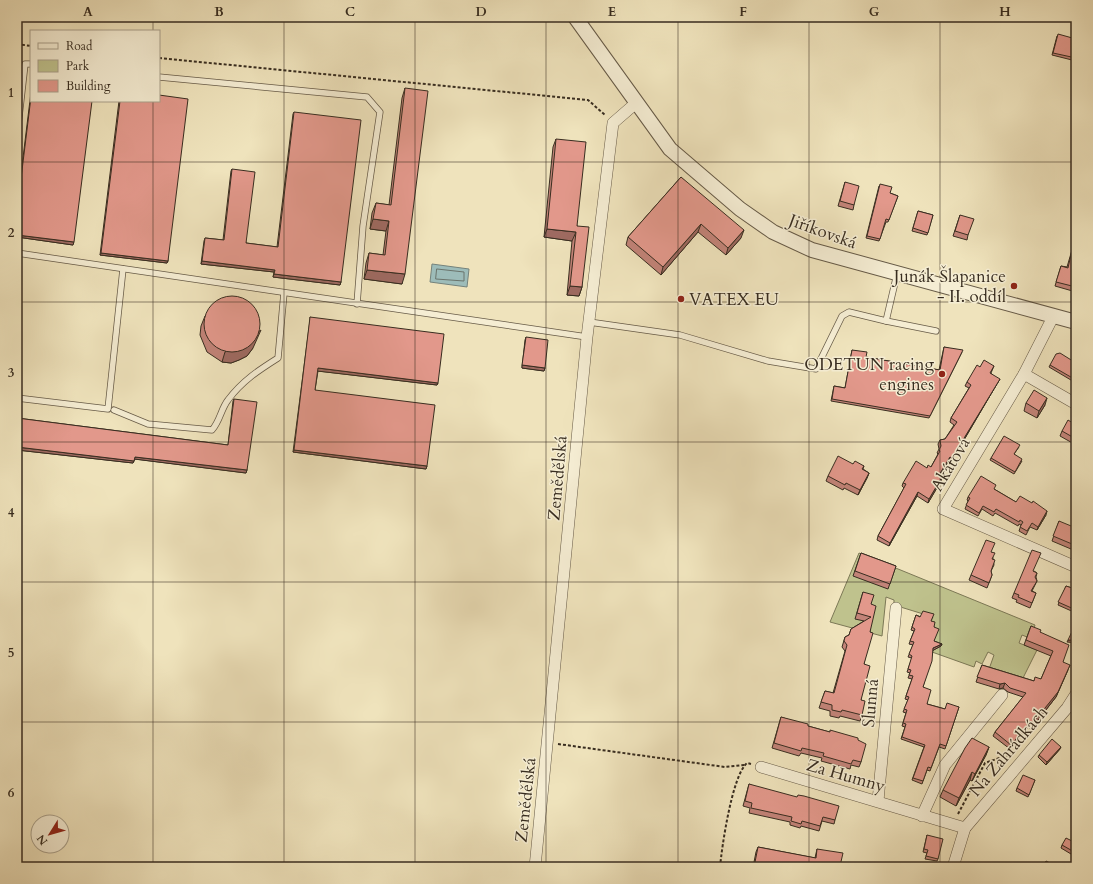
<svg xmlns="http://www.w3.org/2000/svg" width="1093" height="884" font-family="Cardo,serif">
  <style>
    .green { fill: #bfc28d; stroke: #7c7856 }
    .water { fill: #9dbcb9; stroke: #75837c }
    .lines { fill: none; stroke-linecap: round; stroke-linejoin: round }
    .shore { stroke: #6a746c; stroke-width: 1 }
    .service-casing { stroke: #665a47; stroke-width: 7 }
    .minor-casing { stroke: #665a47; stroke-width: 12 }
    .tertiary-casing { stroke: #665a47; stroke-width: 16 }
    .path { stroke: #382d20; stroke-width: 2; stroke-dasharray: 3 2; stroke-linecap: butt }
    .service { stroke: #f5edd3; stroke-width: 5.5 }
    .minor { stroke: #f5edd3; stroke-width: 11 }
    .tertiary { stroke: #f5edd3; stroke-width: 14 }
    .wall { fill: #c28378; stroke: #382d20 }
    .shaded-wall { fill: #9e6a61; stroke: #382d20 }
    .building { fill: #e2988b; stroke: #382d20 }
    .grid { fill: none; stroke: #382d20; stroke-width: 1; stroke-opacity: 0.55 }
    .poi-dot { fill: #8f2418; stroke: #f5edd3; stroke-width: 1.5 }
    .labels { text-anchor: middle; stroke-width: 3; stroke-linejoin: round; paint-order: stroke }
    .street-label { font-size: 17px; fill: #382d20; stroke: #f5edd3 }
    .poi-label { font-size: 17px; fill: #382d20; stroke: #f5edd3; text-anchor: end }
    .neatline { fill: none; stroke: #382d20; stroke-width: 1.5 }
    .grid-label { font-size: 13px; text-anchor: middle; font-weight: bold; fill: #382d20 }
  </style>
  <rect width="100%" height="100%" fill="#efe3bc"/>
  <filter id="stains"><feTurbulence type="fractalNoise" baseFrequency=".005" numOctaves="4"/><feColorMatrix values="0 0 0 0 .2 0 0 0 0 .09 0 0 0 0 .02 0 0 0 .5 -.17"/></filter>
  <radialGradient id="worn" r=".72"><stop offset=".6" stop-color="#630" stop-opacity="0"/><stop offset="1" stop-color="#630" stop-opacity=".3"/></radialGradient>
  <path class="green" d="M859,553L1035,625L1033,632L1027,637L1022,635L1019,643L1037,650L1021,682L988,672L994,655L988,652L982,664L976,661L974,667L932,652L930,623L933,617L894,605V600L886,597L882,636L830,622Z"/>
  <path class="water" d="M432,264L469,269L467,287L430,282Z"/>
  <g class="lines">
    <path class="shore" d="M437,269L464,272V281L436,279Z"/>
    <defs>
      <g id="service">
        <path d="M159,77L367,97L380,112L363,226L357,304"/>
        <path d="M17,135L25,64H31"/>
        <path d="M17,253L587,337"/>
        <path d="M886,321L936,331"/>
        <path d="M589,322L680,335L768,361L816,369L842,316L849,312L886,321L897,274"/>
        <path d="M17,398L108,409L123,269"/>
        <path d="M114,410L148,424L212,430C220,421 221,409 228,400C242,381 259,370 278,358L284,293"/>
      </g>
      <g id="minor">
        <path d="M1054,315L1024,374L943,509L1076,567"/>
        <path d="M1024,374L1076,404"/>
        <path d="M761,767L965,828"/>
        <path d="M878,801L896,608"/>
        <path d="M922,816L945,765L1002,695"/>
        <path d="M535,867L587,337L613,123L636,103"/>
        <path d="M953,867L965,828L1067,708L1076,694"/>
      </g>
      <path id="tertiary" d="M575,17L670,149L740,209L773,232L812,250L1076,322"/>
    </defs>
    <use href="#service" class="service-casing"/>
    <use href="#minor" class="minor-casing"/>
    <use href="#tertiary" class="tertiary-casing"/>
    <g class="path">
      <path d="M17,44L31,46"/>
      <path d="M159,58L588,100L605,115"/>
      <path d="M558,744L725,767L745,765"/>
      <path d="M958,814L985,763L1014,753"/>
      <path d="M720,867C722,846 732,776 747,763L751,764"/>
    </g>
    <use href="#service" class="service"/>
    <use href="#minor" class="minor"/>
    <use href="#tertiary" class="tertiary"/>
  </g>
  <g class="wall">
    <path d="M1057,36L1076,39V61L1052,55Z"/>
    <path d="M405,88L402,284L364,279L366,263L369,253L383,255L386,231L370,229L372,213L376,203L389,205L402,98Z"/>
    <path d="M31,92V101L73,245L17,237V207Z"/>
    <path d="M119,101H159L168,261L167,263L100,255Z"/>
    <path d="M294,112L341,282L340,285L273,277L274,272L201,264L204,241L205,238L223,240L231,171L232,169L246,243L277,247L293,114Z"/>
    <path d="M556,139L577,226L582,287L579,296L567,295L572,241L544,237L553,147Z"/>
    <path d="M681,177L741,238L726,255L698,232L661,275L626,245L628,237Z"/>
    <path d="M845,182L854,205L853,210L838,206Z"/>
    <path d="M879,186L890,193L898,196L888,222H886L879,241L866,238Z"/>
    <path d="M918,211L933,215L927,235L912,231Z"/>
    <path d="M960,215L968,235L967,240L953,236Z"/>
    <path d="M1072,250L1076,251V292L1055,286L1061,266L1067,267Z"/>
    <path d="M205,316L253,348L247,356L239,360L231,363L222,362L207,352L200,335L201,326Z"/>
    <path d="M310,317L438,383L437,385L318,371L315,390L427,466L426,469L293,452L310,320Z"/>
    <path d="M526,337L545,368L544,371L522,368L525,340Z"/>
    <path d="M944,347L962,352L929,418L831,401L834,386L845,388L852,350L866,357L939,370Z"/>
    <path d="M1076,363V383L1049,367L1050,365Z"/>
    <path d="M994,366L991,373L998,382L951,462L949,460L940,476L942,477L941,481L928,503L917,496L889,546L877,540L878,536L904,488L902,486L903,483L927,468L931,467L938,454L937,453L939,449L938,444L940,440L945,439L954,425L950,422L951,418L969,388L965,386L967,382L980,367Z"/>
    <path d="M234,399L247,470L246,473L135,459L133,463L17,450V418L228,445L233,401Z"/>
    <path d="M1026,403L1045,405L1037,418L1024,411Z"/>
    <path d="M1076,425V445L1060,436L1062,431Z"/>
    <path d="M1019,447L1014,454L1022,461L1014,474L990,460L991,458Z"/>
    <path d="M853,464L864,466L863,469L869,473L867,478L858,495L844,488L843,490L826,481L828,476Z"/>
    <path d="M994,489L1016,502L1046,515L1037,530L1030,527L1026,535L1019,531L1021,525L1019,524L1018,526L995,513L993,516L982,509L978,516L965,509L968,501L967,500L968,497Z"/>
    <path d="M1059,521L1076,536L1071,549L1052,541Z"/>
    <path d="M992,552L994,565L991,571L992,575L987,588L969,580L971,575Z"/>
    <path d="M861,553L896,566L888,589L853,576Z"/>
    <path d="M1034,571L1037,573L1036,577L1037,581L1032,591L1036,593L1030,608L1016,602L1017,600L1012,598L1014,593Z"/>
    <path d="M1066,586L1075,589L1076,587V613L1058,605Z"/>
    <path d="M863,592L871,604L870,632L864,664L861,700L862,715L860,721L840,716L839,718L830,716V711L819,708L825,691L833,693L845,651L842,647L845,637L849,635L851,629L864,621L855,619Z"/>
    <path d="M916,615L931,621L934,627V641L942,644L941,646L933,650L923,687L927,704L945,709L959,707L945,749L939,747L930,771L927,770L922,784L912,780L924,747L901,739L905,727L902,726L906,713L903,712L908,700L905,699L912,679L908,678L910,673L907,672L912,658L908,657L913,645L909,644L914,631L911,630Z"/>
    <path d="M1031,626L1040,632L1063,662L1068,670L1056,697L1031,729L1028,727L1010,749L993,736L995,732L1023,697L1008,692L1003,688L999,689L976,682L982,665L1034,681L1041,679L1051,656L1024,645Z"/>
    <path d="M1076,712V719L1073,717Z"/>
    <path d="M781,717L808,726L858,740L861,762L859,767L851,765L850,769L821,761L822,758L801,753L799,756L772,748Z"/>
    <path d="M989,747L986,755L972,781L970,780L956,806L940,797L943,790Z"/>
    <path d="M1060,749L1046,765L1038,757L1039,755Z"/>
    <path d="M1035,780L1028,797L1016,791L1017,788Z"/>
    <path d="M749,784L835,820L834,824L822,821L819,831L801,826L800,828L790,825V822L749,813L750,808L743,806Z"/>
    <path d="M927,835L938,859L937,861L925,859L927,853L923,852Z"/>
    <path d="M1076,843V857L1061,848L1062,845Z"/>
    <path d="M758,847L815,858L817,849L840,866L845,867H753L756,852Z"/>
  </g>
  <g class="shaded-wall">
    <path d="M373,219L389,221L386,231L370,229Z"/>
    <path d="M701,224L698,232L661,275L663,267Z"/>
    <path d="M547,229L576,232L572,241L544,237Z"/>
    <path d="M744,230L741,238L726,255L728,248Z"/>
    <path d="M17,235L74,242L73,245L17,237Z"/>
    <path d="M101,253L168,261L167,263L100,255Z"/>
    <path d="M202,261L275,270L274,272L201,264Z"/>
    <path d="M367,270L405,274L402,284L364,279Z"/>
    <path d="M274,274L341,282L340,285L273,277Z"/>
    <path d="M570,286L582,287L579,296L567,295Z"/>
    <path d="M261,330L253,348L247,356L239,360L231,363L222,362L225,352Z"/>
    <path d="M522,365L545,368L544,371L522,368Z"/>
    <path d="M318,368L438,383L437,385L317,371Z"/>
    <path d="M1000,379L998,382L951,462L952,458Z"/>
    <path d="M1047,398L1045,405L1037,418L1039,411Z"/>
    <path d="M17,447L134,461L133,463L17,450Z"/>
    <path d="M294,450L427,466L426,469L293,452Z"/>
    <path d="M135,457L247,470L246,473L134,459Z"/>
    <path d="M950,457L949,460L938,479L939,475Z"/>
    <path d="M869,473L867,478L858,495L860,490Z"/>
    <path d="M942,477L941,481L928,503L929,499Z"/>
    <path d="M918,492L917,496L889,546L890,543Z"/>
    <path d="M1047,511L1046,515L1037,530L1038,527Z"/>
    <path d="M1068,640H1076V643L1067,642Z"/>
    <path d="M942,644L941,646L932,651L933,648Z"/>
    <path d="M1070,665L1056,697L1031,729L1032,724Z"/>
    <path d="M1005,683L1003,688L999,689L1000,684Z"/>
    <path d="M1030,722L1028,727L1010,749L1011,745Z"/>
    <path d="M989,747L986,755L972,781L975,774Z"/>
    <path d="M1061,747L1060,749L1046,765L1047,762Z"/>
    <path d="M972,772L970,780L956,806L959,798Z"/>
  </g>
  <g class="building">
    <path d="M1058,34L1076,39V58L1053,53Z"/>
    <path d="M405,88L428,91L405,274L367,270L369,253L385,255L389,221L373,219L376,203L391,205Z"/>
    <path d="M159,95L188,99L168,261L101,253L120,101H159Z"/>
    <path d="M31,97V101H92L74,242L17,235V211Z"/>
    <path d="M294,112L361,120L341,282L274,274L275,270L202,261L205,238L224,240L232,169L255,172L246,243L278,247Z"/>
    <path d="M556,139L586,142L577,226L589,227L582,287L570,286L576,232L547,229Z"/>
    <path d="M681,177L744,230L728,248L701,224L663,267L628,237Z"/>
    <path d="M845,182L859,186L854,205L840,201Z"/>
    <path d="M880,184L892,187L890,193L898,196L889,220L886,219L880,239L867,236Z"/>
    <path d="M918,211L933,215L928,233L913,228Z"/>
    <path d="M960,215L974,219L968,235L955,231Z"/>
    <path d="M1072,250L1076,251V287L1056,282L1061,266L1068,268Z"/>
    <circle cx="232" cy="324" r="28"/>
    <path d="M310,317L444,334L438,383L318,368L315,390L435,405L427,466L294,450Z"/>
    <path d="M526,337L548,340L545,368L522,365Z"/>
    <path d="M944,347L963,350L930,416L832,399L834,386L845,388L852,350L867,352L866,357L940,370Z"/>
    <path d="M1060,353L1076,363V380L1050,365L1056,354Z"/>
    <path d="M984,360L994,366L990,373L1000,379L952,458L950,457L939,475L942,477L929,499L918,492L890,543L878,536L906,484L903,483L916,461L927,468L928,465L931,467L940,451L939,450L941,446L940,440L945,439L957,422L951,418L971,385L967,382L977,365L980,367Z"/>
    <path d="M1034,390L1047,398L1039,411L1026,403Z"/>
    <path d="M234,399L257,402L247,470L135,457L134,461L17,447V418L228,445Z"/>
    <path d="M1068,420L1076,425V439L1062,431Z"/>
    <path d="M1004,436L1020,445L1014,454L1022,459L1015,472L991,458Z"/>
    <path d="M838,456L853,464L855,461L864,466L862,469L869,473L860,490L846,483L845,485L828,476Z"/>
    <path d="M981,476L996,485L994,489L1016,502L1020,496L1032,503L1033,501L1047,511L1038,527L1032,523L1027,531L1020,527L1023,522L1020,520L1019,522L996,509L994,512L983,506L979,513L966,505L970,498L968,497Z"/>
    <path d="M1059,521L1076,528V535L1072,544L1053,536Z"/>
    <path d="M986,540L995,543L991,552L995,553L992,559L995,560L991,571L992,575L989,583L971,575Z"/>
    <path d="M1032,550L1041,553L1033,571L1037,573L1035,577L1037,581L1031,591L1036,593L1032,603L1018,597L1019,595L1014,593Z"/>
    <path d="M861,553L896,566L890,584L855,571Z"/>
    <path d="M1066,586L1075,589L1076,587V610L1058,602Z"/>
    <path d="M863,592L874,595L871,604L876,606L870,632L873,633L864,664L870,666L861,700L865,701L862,715L842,710L841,712L832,710V705L821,702L825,691L834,693L847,645L844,641L845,637L849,635L851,629L871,617L857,613Z"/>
    <path d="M923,611L934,614L931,621L935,622L934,627L939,629L934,641L942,644L933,648L932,661L923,687L931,690L927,704L945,709L947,703L959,707L946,746L940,744L931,768L928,767L923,781L913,778L925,745L902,737L906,724L903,723L907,710L904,709L909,697L906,696L913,676L909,675L911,670L908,669L912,656L909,654L914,642L910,641L915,629L912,627L916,615L920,617Z"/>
    <path d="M1076,623V640H1068Z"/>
    <path d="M1031,626L1041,630L1040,632L1069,645L1063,662L1070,665L1058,692L1032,724L1030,722L1011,745L995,732L1026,693L1010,688L1005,683L1000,684L977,677L982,665L1034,681L1035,677L1041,679L1053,651L1026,640Z"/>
    <path d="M781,717L808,724V726L830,732V730L858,738V740L866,744L861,762L853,760L851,764L823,756L824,753L802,748L801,751L774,743Z"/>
    <path d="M972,738L989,747L975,774L972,772L959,798L943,790L965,748Z"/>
    <path d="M1052,739L1061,747L1047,762L1039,755Z"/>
    <path d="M1023,775L1035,780L1029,795L1017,788Z"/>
    <path d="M749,784L797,797L798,795L804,796L839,806L835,820L823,817L820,826L802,821L801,824L791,821L792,817L751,808L752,803L745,801Z"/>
    <path d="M927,835L943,839L938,859L926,856L928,850L924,849Z"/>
    <path d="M1066,838L1076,843V853L1062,845Z"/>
    <path d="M758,847L816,858L817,849L843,853L840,866L845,867H754Z"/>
    <path d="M1046,861L1058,867H1043Z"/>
  </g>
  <path class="grid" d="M153,17V31M284,17V867M415,17V867M546,17V867M678,17V867M809,17V867M940,17V867M153,101V867M17,162H1076M17,302H1076M17,442H1076M17,582H1076M17,722H1076"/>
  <g class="poi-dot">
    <circle cx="1014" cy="286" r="4"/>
    <circle cx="681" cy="299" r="4"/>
    <circle cx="942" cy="374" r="4"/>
  </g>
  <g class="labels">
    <g class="street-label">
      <text transform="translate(823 231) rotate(20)" y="6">Jiříkovská</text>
      <text transform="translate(950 464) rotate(-59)" y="6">Akátová</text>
      <text transform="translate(557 478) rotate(-85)" y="6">Zemědělská</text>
      <text transform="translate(870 703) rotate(-85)" y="6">Slunná</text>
      <text transform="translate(1008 751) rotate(-50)" y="6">Na Zahrádkách</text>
      <text transform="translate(846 775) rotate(16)" y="6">Za Humny</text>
      <text transform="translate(525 800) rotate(-84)" y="6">Zemědělská</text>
    </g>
    <g class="poi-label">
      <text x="1006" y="282">Junák Šlapanice<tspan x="1006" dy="20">- II. oddíl</tspan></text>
      <text x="689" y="305" text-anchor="start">VATEX EU</text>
      <text x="934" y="370">ODETUN racing<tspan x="934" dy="20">engines</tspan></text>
    </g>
  </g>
  <rect width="1093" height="884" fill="none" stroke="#efe3bc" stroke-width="44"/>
  <rect x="30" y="30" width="130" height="72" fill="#f5edd3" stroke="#a9a08b"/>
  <rect x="38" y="43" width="20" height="6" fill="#f5edd3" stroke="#a9a08b"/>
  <text x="66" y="50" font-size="12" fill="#382d20">Road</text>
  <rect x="38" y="60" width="20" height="12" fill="#bfc28d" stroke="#a9a08b"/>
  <text x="66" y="70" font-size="12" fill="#382d20">Park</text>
  <rect x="38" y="80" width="20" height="12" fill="#e2988b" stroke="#a9a08b"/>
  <text x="66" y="90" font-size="12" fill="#382d20">Building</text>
  <g transform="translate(50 834) rotate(233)"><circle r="19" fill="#f5edd3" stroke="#a9a08b"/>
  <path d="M0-3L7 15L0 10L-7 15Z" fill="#8f2418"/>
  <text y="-6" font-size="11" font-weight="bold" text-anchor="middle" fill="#382d20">N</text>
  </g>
  <rect x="22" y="22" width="1049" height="840" class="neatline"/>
  <g class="grid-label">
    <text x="88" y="16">A</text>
    <text x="219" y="16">B</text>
    <text x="350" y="16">C</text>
    <text x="481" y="16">D</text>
    <text x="612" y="16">E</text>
    <text x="743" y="16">F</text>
    <text x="874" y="16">G</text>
    <text x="1005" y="16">H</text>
    <text x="11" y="97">1</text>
    <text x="11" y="237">2</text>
    <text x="11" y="377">3</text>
    <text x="11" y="517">4</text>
    <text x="11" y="657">5</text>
    <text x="11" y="797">6</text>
  </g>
  <rect width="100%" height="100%" filter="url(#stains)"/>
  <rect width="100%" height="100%" fill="url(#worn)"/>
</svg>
